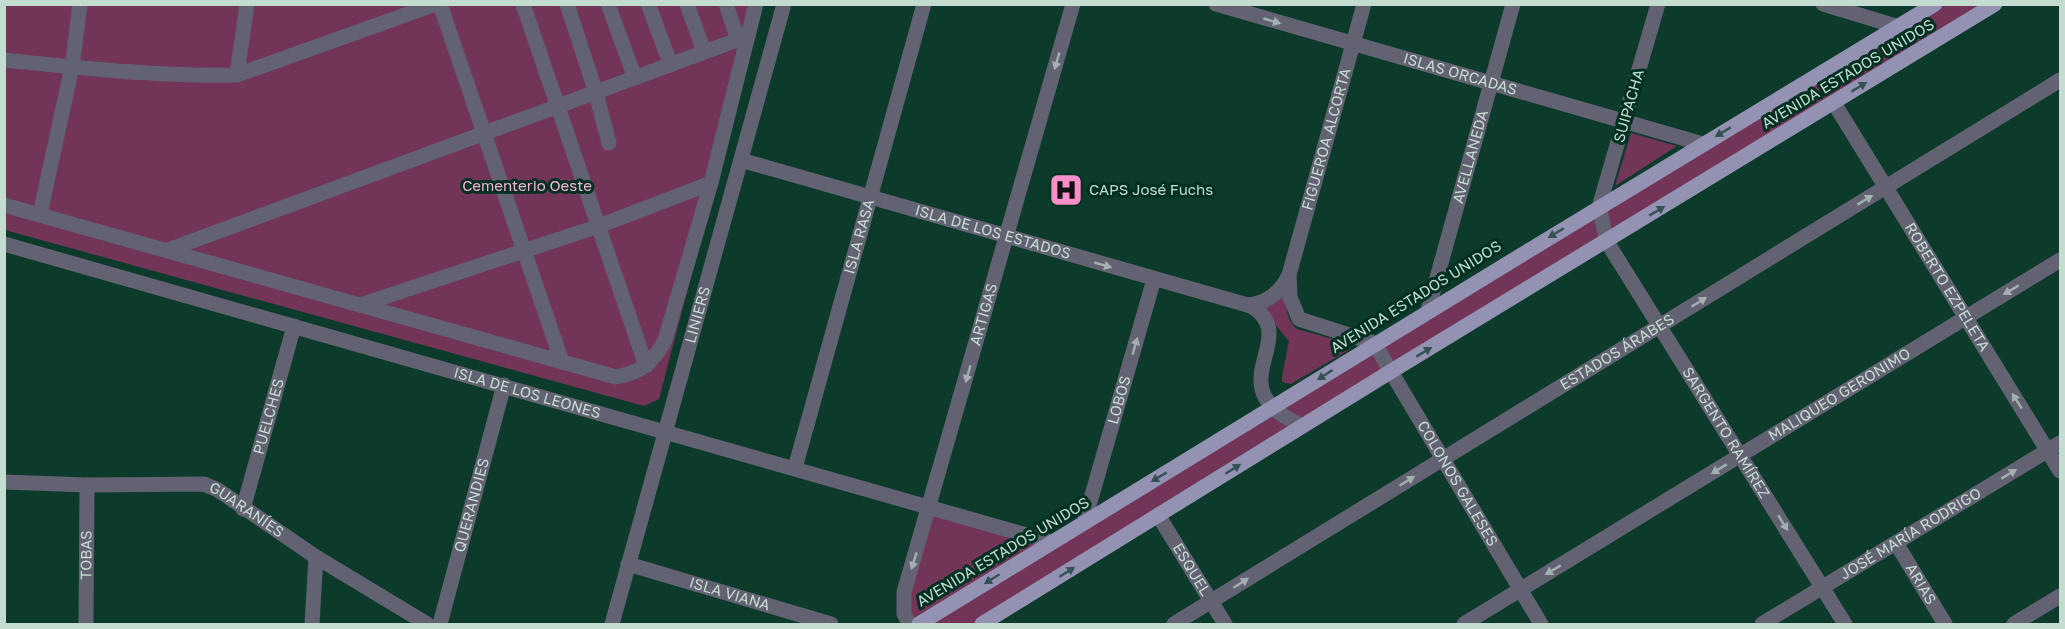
<svg xmlns="http://www.w3.org/2000/svg" width="2065" height="629" font-family="'Golos Text',sans-serif">
  <style>
    .green { fill: #723558 }
    .lines { fill: none; stroke-linecap: round; stroke-linejoin: round }
    .minor { stroke: #626272; stroke-width: 15 }
    .major { stroke: #9392b2; stroke-width: 15 }
    .oneway { fill: #a2b1af }
    .oneway2 { fill: #335254 }
    .labels { text-anchor: middle; stroke-width: 6; stroke-linejoin: round; paint-order: stroke }
    .street-label { font-size: 15px; fill: #c4dbd0; stroke: #003021 }
    .park-label { font-size: 15px; fill: #fdb1d9; stroke: #003021 }
    .poi-label { font-size: 15px; fill: #c4dbd0; stroke: #003021; text-anchor: start }
  </style>
  <rect width="100%" height="100%" fill="#0c3a2b"/>
  <g class="green">
    <path d="M4,5H762L659,399L644,406L5,230Z"/>
    <path d="M1935,5H1995L982,624H913L904,592L930,508L1050,543Z"/>
    <path d="M1631,133L1677,146L1615,186Z"/>
    <path d="M1286,294C1286,307 1286,320 1297,329L1343,342L1347,351L1291,384L1282,382V377L1289,341L1262,309L1270,306Z"/>
  </g>
  <g class="lines">
    <g class="minor">
      <path d="M440,4L562,362"/>
      <path d="M523,4L646,366"/>
      <path d="M567,4L596,93L609,143"/>
      <path d="M608,4L635,78"/>
      <path d="M648,4L671,65"/>
      <path d="M687,4L704,52"/>
      <path d="M726,4L738,40"/>
      <path id="s1" d="M1216,4L1703,144"/>
      <path id="s2" d="M1658,4L1599,207L1607,242L1845,624"/>
      <path d="M1823,4L1899,27"/>
      <path d="M4,60C81,68 160,77 237,75L436,4"/>
      <path d="M237,75L247,4"/>
      <path id="s3" d="M1834,103L2060,471"/>
      <path id="s4" d="M741,160L1251,306C1292,331 1248,365 1265,397C1273,411 1288,419 1302,426"/>
      <path d="M4,205L616,377C642,372 653,363 665,340L711,183L756,4"/>
      <path d="M40,214L72,67L80,4"/>
      <path id="s5" d="M4,244L1051,542"/>
      <path d="M168,250L748,36"/>
      <path id="s6" d="M1289,275L1290,297L1299,319L1374,343L1541,624"/>
      <path d="M360,305L599,226L711,183"/>
      <path id="s7" d="M1247,305C1266,304 1281,292 1289,275L1364,4"/>
      <path id="s8" d="M1428,310L1513,4"/>
      <path id="s9" d="M795,468L924,4"/>
      <path id="s10" d="M4,482L87,485L204,484L218,490L316,557L427,624"/>
      <path id="s11" d="M243,509L294,326"/>
      <path id="s12" d="M1158,515L1225,624"/>
      <path id="s13" d="M1084,523L1154,279"/>
      <path id="s14" d="M1896,543L1945,624"/>
      <path id="s15" d="M628,564L831,624"/>
      <path id="s16" d="M86,624L87,485"/>
      <path d="M312,624L316,557"/>
      <path id="s17" d="M440,624L504,385"/>
      <path id="s18" d="M612,624L784,4"/>
      <path id="s19" d="M909,624L904,614V592L1073,4"/>
      <path id="s20" d="M1174,624L2060,80"/>
      <path id="s21" d="M1464,624L2060,260"/>
      <path id="s22" d="M1762,624L2060,443"/>
      <path d="M2014,624L2060,596"/>
    </g>
    <g class="major">
      <path d="M919,624C1256,415 1596,210 1935,4"/>
      <path d="M982,624L1390,372L1995,4"/>
    </g>
  </g>
  <defs><path id="oneway-solid" d="M-6-.8H1V-3.2L6.5 0L1 3.2V.8H-6Z" transform="scale(1.5)"/></defs>
  <g class="oneway">
    <use href="#oneway-solid" transform="translate(1272 21) rotate(16)"/>
    <use href="#oneway-solid" transform="translate(1057 61) rotate(106)"/>
    <use href="#oneway-solid" transform="translate(1865 200) rotate(-31)"/>
    <use href="#oneway-solid" transform="translate(1103 265) rotate(16)"/>
    <use href="#oneway-solid" transform="translate(2011 290) rotate(149)"/>
    <use href="#oneway-solid" transform="translate(1699 302) rotate(-32)"/>
    <use href="#oneway-solid" transform="translate(1135 346) rotate(-74)"/>
    <use href="#oneway-solid" transform="translate(968 374) rotate(106)"/>
    <use href="#oneway-solid" transform="translate(2017 401) rotate(-122)"/>
    <use href="#oneway-solid" transform="translate(1719 469) rotate(149)"/>
    <use href="#oneway-solid" transform="translate(2009 474) rotate(-31)"/>
    <use href="#oneway-solid" transform="translate(1407 481) rotate(-32)"/>
    <use href="#oneway-solid" transform="translate(1783 523) rotate(58)"/>
    <use href="#oneway-solid" transform="translate(914 561) rotate(107)"/>
    <use href="#oneway-solid" transform="translate(1553 570) rotate(149)"/>
    <use href="#oneway-solid" transform="translate(1241 583) rotate(-32)"/>
  </g>
  <g class="oneway2">
    <use href="#oneway-solid" transform="translate(1859 87) rotate(-31)"/>
    <use href="#oneway-solid" transform="translate(1723 132) rotate(149)"/>
    <use href="#oneway-solid" transform="translate(1657 211) rotate(-31)"/>
    <use href="#oneway-solid" transform="translate(1556 233) rotate(149)"/>
    <use href="#oneway-solid" transform="translate(1424 352) rotate(-31)"/>
    <use href="#oneway-solid" transform="translate(1325 375) rotate(147)"/>
    <use href="#oneway-solid" transform="translate(1233 469) rotate(-32)"/>
    <use href="#oneway-solid" transform="translate(1159 477) rotate(149)"/>
    <use href="#oneway-solid" transform="translate(1067 572) rotate(-32)"/>
    <use href="#oneway-solid" transform="translate(992 579) rotate(148)"/>
  </g>
  <defs>
    <symbol id="hospital-square" viewBox="-11 -11 22 22"><rect x="-9" y="-9" width="18" height="18" rx="4" fill="#f98fca" stroke="#003021"/><path d="M-5-5h3v3.5h4V-5h3V5h-3V1.5h-4V5h-3Z" fill="#111"/></symbol>
  </defs>
  <g fill-rule="evenodd">
    <use href="#hospital-square" x="1047" y="171" width="38" height="38"/>
  </g>
  <g class="labels">
    <g class="street-label">
      <text transform="translate(1848 74) rotate(-31)" y="5">AVENIDA ESTADOS UNIDOS</text>
      <text dy="5" stroke="none"><textPath href="#s1" startOffset="254">ISLAS ORCADAS</textPath></text>
      <text transform="translate(1629 106) rotate(-74)" y="5">SUIPACHA</text>
      <text dy="5" stroke="none"><textPath href="#s7" startOffset="195">FIGUEROA ALCORTA</textPath></text>
      <text dy="5" stroke="none"><textPath href="#s8" startOffset="159">AVELLANEDA</textPath></text>
      <text dy="5" stroke="none"><textPath href="#s4" startOffset="262">ISLA DE LOS ESTADOS</textPath></text>
      <text dy="5" stroke="none"><textPath href="#s9" startOffset="240">ISLA RASA</textPath></text>
      <text dy="5" stroke="none"><textPath href="#s3" startOffset="216">ROBERTO EZPELETA</textPath></text>
      <text transform="translate(1416 297) rotate(-32)" y="5">AVENIDA ESTADOS UNIDOS</text>
      <text dy="5" stroke="none"><textPath href="#s18" startOffset="321">LINIERS</textPath></text>
      <text dy="5" stroke="none"><textPath href="#s19" startOffset="322">ARTIGAS</textPath></text>
      <text dy="5" stroke="none"><textPath href="#s20" startOffset="520">ESTADOS ÁRABES</textPath></text>
      <text dy="5" stroke="none"><textPath href="#s5" startOffset="544">ISLA DE LOS LEONES</textPath></text>
      <text dy="5" stroke="none"><textPath href="#s21" startOffset="440">MALIQUEO GERONIMO</textPath></text>
      <text dy="5" stroke="none"><textPath href="#s13" startOffset="128">LOBOS</textPath></text>
      <text dy="5" stroke="none"><textPath href="#s11" startOffset="96">PUELCHES</textPath></text>
      <text dy="5" stroke="none"><textPath href="#s2" startOffset="472">SARGENTO RAMÍREZ</textPath></text>
      <text dy="5" stroke="none"><textPath href="#s6" startOffset="288">COLONOS GALESES</textPath></text>
      <text dy="5" stroke="none"><textPath href="#s17" startOffset="123">QUERANDIES</textPath></text>
      <text dy="5" stroke="none"><textPath href="#s10" startOffset="250">GUARANÍES</textPath></text>
      <text dy="5" stroke="none"><textPath href="#s22" startOffset="174">JOSÉ MARÍA RODRIGO</textPath></text>
      <text transform="translate(1003 552) rotate(-31)" y="5">AVENIDA ESTADOS UNIDOS</text>
      <text dy="5" stroke="none"><textPath href="#s16" startOffset="69">TOBAS</textPath></text>
      <text dy="5" stroke="none"><textPath href="#s12" startOffset="64">ESQUEL</textPath></text>
      <text dy="5" stroke="none"><textPath href="#s14" startOffset="48">ARIAS</textPath></text>
      <text dy="5" stroke="none"><textPath href="#s15" startOffset="106">ISLA VIANA</textPath></text>
    </g>
    <g class="park-label">
      <text x="527" y="191">Cementerio Oeste</text>
    </g>
    <g class="poi-label">
      <text x="1089" y="195">CAPS José Fuchs</text>
    </g>
  </g>
  <rect width="2065" height="629" fill="none" stroke="#c4dbd0" stroke-width="12"/>
</svg>
